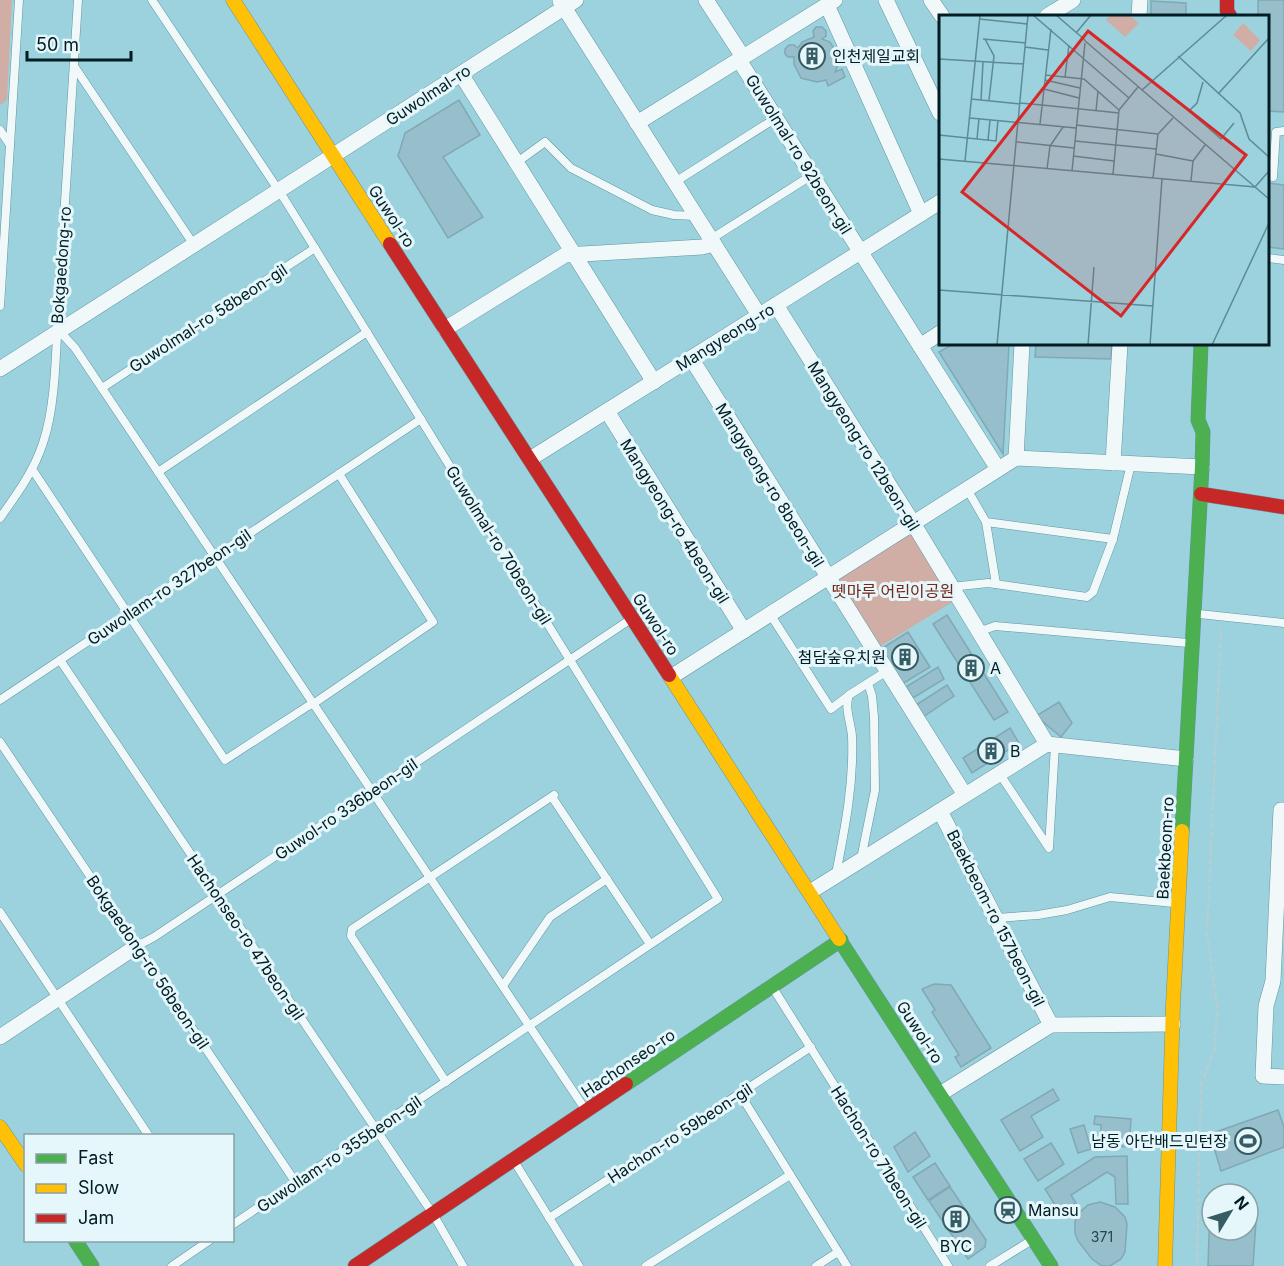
<svg xmlns="http://www.w3.org/2000/svg" width="1284" height="1266" font-family="Inter,'Noto Sans KR',sans-serif">
  <style>
    .green { fill: #d1aea5 }
    .building { fill: #97becb; stroke: #80a9b5; stroke-width: 1.5 }
    .lines { fill: none; stroke-linecap: round; stroke-linejoin: round }
    .lane-casing { stroke: #63969e; stroke-width: 9 }
    .street-casing { stroke: #63969e; stroke-width: 16 }
    .fast-casing { stroke: #63969e; stroke-width: 15 }
    .slow-casing { stroke: #63969e; stroke-width: 15 }
    .jam-casing { stroke: #63969e; stroke-width: 15 }
    .path { stroke: #bccdd0; stroke-width: 2; stroke-dasharray: 6 3; stroke-linecap: butt }
    .lane { stroke: #f0f8fa; stroke-width: 8 }
    .street { stroke: #f0f8fa; stroke-width: 15 }
    .fast { stroke: #4caf50; stroke-width: 14 }
    .slow { stroke: #ffc107; stroke-width: 14 }
    .jam { stroke: #c62828; stroke-width: 14 }
    .labels { text-anchor: middle; stroke-width: 6; stroke-linejoin: round; paint-order: stroke }
    .number-label { font-size: 14px; fill: #26454d }
    .poi-label { font-size: 16px; fill: #001d23; stroke: #e5f7fb; text-anchor: start }
    .street-label { font-size: 16px; fill: #001d23; stroke: #e5f7fb }
    .park-label { font-size: 16px; fill: #752616; stroke: #e5f7fb }
    .inset-road { fill: none; stroke: #5d8a93; stroke-width: 1.5 }
    .view { fill: #d62828; fill-opacity: 0.15; stroke: #d62828; stroke-width: 3 }
    .inset-edge { fill: none; stroke: #001d23; stroke-width: 3 }
  </style>
  <rect width="100%" height="100%" fill="#9bd2dd"/>
  <g class="green">
    <path d="M0,0H12L7,100L0,105Z"/>
    <path d="M913,533L954,601L879,647L837,577Z"/>
  </g>
  <g class="building">
    <path d="M1258,0H1284V112L1268,111V16H1258Z"/>
    <path d="M1151,1L1186,3V16H1151Z"/>
    <path d="M816,27H822L826,31V36L822,39L830,42L837,53V67L835,72L842,69L845,77L828,86L826,80L817,82L801,78L794,64V57H788L785,54V49L789,45H794L798,48L802,42L814,37L813,31Z"/>
    <path d="M459,100L480,135L443,157L483,217L448,238L398,156L405,133Z"/>
    <path d="M1268,183L1284,185V249L1268,247Z"/>
    <path d="M953,344H1009L1003,454L939,352Z"/>
    <path d="M1036,344H1112L1111,359L1035,357Z"/>
    <path d="M947,615L1008,712L994,720L933,624Z"/>
    <path d="M908,632L930,667L902,684L881,649Z"/>
    <path d="M938,667L944,679L913,698L906,687Z"/>
    <path d="M947,685L954,696L923,717L916,705Z"/>
    <path d="M1059,702L1072,723L1061,737L1036,716Z"/>
    <path d="M1010,728L1019,743L972,773L963,758Z"/>
    <path d="M934,984L951,985L991,1048L961,1067L955,1057L959,1055L932,1012L935,1010L922,989Z"/>
    <path d="M1053,1089L1059,1100L1031,1116L1043,1137L1020,1151L1001,1120Z"/>
    <path d="M1278,1110L1284,1127V1147L1221,1171L1210,1134Z"/>
    <path d="M1095,1116L1131,1119L1129,1147L1100,1145L1101,1125L1094,1124Z"/>
    <path d="M1084,1125L1091,1149L1078,1153L1070,1129Z"/>
    <path d="M915,1132L930,1156L908,1172L894,1147Z"/>
    <path d="M1051,1143L1064,1164L1038,1181L1024,1159Z"/>
    <path d="M1127,1156L1128,1204H1116L1115,1177L1107,1172L1071,1195L1076,1203L1060,1213L1045,1189L1095,1157Z"/>
    <path d="M935,1163L950,1186L928,1200L913,1177Z"/>
    <path d="M950,1187L986,1240L985,1247L968,1259L929,1201Z"/>
    <path d="M1100,1202L1115,1207L1125,1217L1127,1224L1125,1252L1121,1259L1110,1266H1102L1092,1259L1078,1241L1075,1233V1221L1080,1212L1088,1205Z"/>
    <path d="M1210,1206H1212V1230H1248V1207H1257L1253,1266H1208Z"/>
  </g>
  <g class="lines">
    <defs>
      <g id="lane">
        <path d="M152,0L285,200L718,899L232,1225"/>
        <path d="M74,66L194,245"/>
        <path d="M0,130L10,145"/>
        <path d="M516,163L545,142L571,168L652,210L674,215L696,216"/>
        <path d="M1273,177L1276,132L1284,131"/>
        <path d="M675,182L776,118"/>
        <path d="M711,239L812,175"/>
        <path d="M1268,258L1284,260"/>
        <path d="M0,306L19,0"/>
        <path d="M57,333L64,336L75,348L585,1109"/>
        <path d="M102,388L315,248"/>
        <path d="M32,469L225,760L308,706L313,704L433,622L339,474"/>
        <path d="M158,472L367,332"/>
        <path d="M967,489L986,522L1113,539"/>
        <path d="M0,518C17,494 34,471 43,443C57,403 56,338 59,295C65,196 72,98 78,0"/>
        <path d="M986,522L996,584"/>
        <path d="M951,587L988,583L1087,597L1093,592L1113,539L1131,464"/>
        <path d="M770,614L831,709L848,696"/>
        <path d="M1199,614L1284,623"/>
        <path d="M978,632L995,626L1188,643"/>
        <path d="M60,660L433,1214L463,1266"/>
        <path d="M0,700L421,419"/>
        <path d="M0,742L296,1183"/>
        <path d="M998,776H1001L1049,848L1055,745"/>
        <path d="M552,797L650,944"/>
        <path d="M861,859L875,790L874,717L872,696L868,683"/>
        <path d="M836,874C845,828 854,783 852,736C851,723 844,707 849,695L887,671"/>
        <path d="M0,912L149,1136"/>
        <path d="M996,918L1038,915L1067,910L1110,897L1174,903"/>
        <path d="M137,946L154,937L631,619"/>
        <path d="M503,986L550,917L607,879"/>
        <path d="M773,988L948,1266"/>
        <path d="M446,1082L351,936L352,929L554,795"/>
        <path d="M740,1094L847,1266"/>
        <path d="M514,1161L579,1266"/>
        <path d="M549,1218L811,1047"/>
        <path d="M172,1266L210,1240"/>
        <path d="M646,1266L790,1175"/>
        <path d="M816,1266L838,1252"/>
        <path d="M990,1266L1032,1240"/>
      </g>
      <g id="street">
        <path d="M706,0L743,57"/>
        <path d="M886,0L940,113"/>
        <path d="M931,0L942,16"/>
        <path d="M560,1L759,315"/>
        <path d="M827,5L921,214"/>
        <path d="M1047,16L1073,0"/>
        <path d="M1139,16L1140,0"/>
        <path d="M739,60L998,469"/>
        <path d="M461,74L654,382"/>
        <path d="M637,123L835,0"/>
        <path d="M776,305L913,523L1047,744"/>
        <path d="M445,329L565,255L702,247L714,244"/>
        <path d="M920,346L940,333"/>
        <path d="M691,358L965,795"/>
        <path d="M0,369L576,0"/>
        <path d="M607,411L744,631"/>
        <path d="M1016,458L1022,344"/>
        <path d="M530,459L940,202"/>
        <path d="M1113,463L1120,344"/>
        <path d="M671,677L1016,458L1202,467"/>
        <path d="M1284,810H1281L1273,981L1266,1006L1263,1076L1284,1077"/>
        <path d="M940,811L1051,1025"/>
        <path d="M810,892L1047,744L1186,759"/>
        <path d="M0,1037L137,946"/>
        <path d="M940,1094L1051,1025L1173,1024"/>
      </g>
      <g id="fast">
        <path d="M1182,831L1202,467L1203,432L1198,420L1201,344"/>
        <path d="M839,939L1051,1266"/>
        <path d="M626,1084L841,940"/>
        <path d="M75,1240L92,1266"/>
      </g>
      <g id="slow">
        <path d="M233,0L390,244"/>
        <path d="M669,675L839,939"/>
        <path d="M0,1127L26,1165"/>
        <path d="M1165,1266L1173,1005L1182,831"/>
      </g>
      <g id="jam">
        <path d="M1227,0V11L1230,16"/>
        <path d="M390,244L669,675"/>
        <path d="M1201,494L1284,507"/>
        <path d="M355,1266L626,1084"/>
      </g>
    </defs>
    <use href="#lane" class="lane-casing"/>
    <use href="#street" class="street-casing"/>
    <use href="#fast" class="fast-casing"/>
    <use href="#slow" class="slow-casing"/>
    <use href="#jam" class="jam-casing"/>
    <path class="path" d="M1197,1266L1201,1084L1215,1048L1217,1006L1207,933L1221,628"/>
    <use href="#lane" class="lane"/>
    <use href="#street" class="street"/>
    <use href="#fast" class="fast"/>
    <use href="#slow" class="slow"/>
    <use href="#jam" class="jam"/>
  </g>
  <defs>
    <symbol id="building-ring" viewBox="-11 -11 22 22"><circle r="9.5" fill="#e5f7fb" stroke="#365c64" stroke-width="1.5"/><path d="M-4-6H4V6H1V3H-1V6H-4ZM-2.5-4.3h1.7v1.8h-1.7ZM.8-4.3h1.7v1.8H.8ZM-2.5-1h1.7V.8h-1.7ZM.8-1h1.7V.8H.8Z" fill="#365c64"/></symbol>
    <symbol id="stadium-ring" viewBox="-11 -11 22 22"><circle r="9.5" fill="#e5f7fb" stroke="#365c64" stroke-width="1.5"/><path d="M0-5a6.5 5 0 1 0 0 10a6.5 5 0 1 0 0-10ZM-3.5-1.8h7v3.6h-7Z" fill="#365c64"/></symbol>
    <symbol id="station-ring" viewBox="-11 -11 22 22"><circle r="9.5" fill="#e5f7fb" stroke="#365c64" stroke-width="1.5"/><path d="M-3-6H3Q5-6 5-4V2Q5 4 3 4L4.5 6H3L1.5 4h-3L-3 6H-4.5L-3 4Q-5 4-5 2V-4Q-5-6-3-6ZM-3.5-4v3h7v-3ZM-3.5 1v1.5H-2V1ZM2 1v1.5H3.5V1Z" fill="#365c64"/></symbol>
  </defs>
  <g fill-rule="evenodd">
    <use href="#building-ring" x="797" y="41" width="30" height="30"/>
    <use href="#building-ring" x="890" y="642" width="30" height="30"/>
    <use href="#building-ring" x="956" y="653" width="30" height="30"/>
    <use href="#building-ring" x="976" y="736" width="30" height="30"/>
    <use href="#stadium-ring" x="1233" y="1126" width="30" height="30"/>
    <use href="#station-ring" x="993" y="1195" width="30" height="30"/>
    <use href="#building-ring" x="941" y="1204" width="30" height="30"/>
  </g>
  <g class="labels">
    <g class="number-label">
      <text x="1102" y="1242">371</text>
    </g>
    <g class="poi-label">
      <text x="832" y="62">인천제일교회</text>
      <text x="886" y="663" text-anchor="end">첨담숲유치원</text>
      <text x="990" y="674">A</text>
      <text x="1010" y="757">B</text>
      <text x="1228" y="1147" text-anchor="end">남동 아단배드민턴장</text>
      <text x="1028" y="1216">Mansu</text>
      <text x="956" y="1252" text-anchor="middle">BYC</text>
    </g>
    <g class="street-label">
      <text transform="translate(428 95) rotate(-33)" y="6">Guwolmal-ro</text>
      <text transform="translate(799 154) rotate(58)" y="6">Guwolmal-ro 92beon-gil</text>
      <text transform="translate(392 216) rotate(57)" y="6">Guwol-ro</text>
      <text transform="translate(61 265) rotate(-86)" y="6">Bokgaedong-ro</text>
      <text transform="translate(208 318) rotate(-33)" y="6">Guwolmal-ro 58beon-gil</text>
      <text transform="translate(725 337) rotate(-32)" y="6">Mangyeong-ro</text>
      <text transform="translate(864 446) rotate(58)" y="6">Mangyeong-ro 12beon-gil</text>
      <text transform="translate(770 485) rotate(58)" y="6">Mangyeong-ro 8beon-gil</text>
      <text transform="translate(675 521) rotate(58)" y="6">Mangyeong-ro 4beon-gil</text>
      <text transform="translate(499 545) rotate(58)" y="6">Guwolmal-ro 70beon-gil</text>
      <text transform="translate(169 587) rotate(-34)" y="6">Guwollam-ro 327beon-gil</text>
      <text transform="translate(656 624) rotate(57)" y="6">Guwol-ro</text>
      <text transform="translate(346 809) rotate(-34)" y="6">Guwol-ro 336beon-gil</text>
      <text transform="translate(1165 848) rotate(-87)" y="6">Baekbeom-ro</text>
      <text transform="translate(996 918) rotate(63)" y="6">Baekbeom-ro 157beon-gil</text>
      <text transform="translate(246 937) rotate(56)" y="6">Hachonseo-ro 47beon-gil</text>
      <text transform="translate(148 962) rotate(56)" y="6">Bokgaedong-ro 56beon-gil</text>
      <text transform="translate(920 1032) rotate(57)" y="6">Guwol-ro</text>
      <text transform="translate(628 1063) rotate(-34)" y="6">Hachonseo-ro</text>
      <text transform="translate(680 1133) rotate(-33)" y="6">Hachon-ro 59beon-gil</text>
      <text transform="translate(339 1154) rotate(-34)" y="6">Guwollam-ro 355beon-gil</text>
      <text transform="translate(879 1157) rotate(58)" y="6">Hachon-ro 71beon-gil</text>
    </g>
    <g class="park-label">
      <text x="893" y="597">뗏마루 어린이공원</text>
    </g>
  </g>
  <g transform="translate(939 15)">
    <rect width="330" height="330" fill="#9bd2dd"/>
    <path d="M171,0H190L200,8L186,22L167,5ZM304,8L321,25L312,36L294,20Z" fill="#d1aea5"/>
    <path class="inset-road" d="M94,0L190,83M117,0L146,25M40,4L88,9M137,18L152,0M44,24L87,28M46,24L55,41L50,85M145,25L330,184M86,32L109,35M239,41L301,98L310,124L330,142M0,44L85,49M106,60L145,64L180,95M126,62L130,30M106,65L141,73M264,67L258,88L250,96L282,124L295,108M105,74L140,83M203,75L288,0M279,79L330,23M32,84L81,89M42,85L44,47M81,88L103,90M103,90L180,98M157,96L159,76M31,103L137,113M101,109L112,14M137,110L219,119M0,120L57,126L59,105M38,124L40,103M49,125L51,105M136,126L217,134M78,127L135,133M217,139L254,146M134,141L175,146M0,144L316,172M26,146L41,0M108,154L111,131L124,112M133,156L146,28M174,159L180,95L199,72M214,163L219,119L234,103M252,166L254,146L266,130M316,172L330,156M0,275L214,291M58,330L89,0M149,330L155,252M211,330L223,164M273,330L330,208"/>
    <path class="view" d="M149,16L307,140L182,301L23,177Z"/>
    <rect width="330" height="330" class="inset-edge"/>
  </g>
  <rect x="24" y="1134" width="210" height="108" fill="#e5f7fb" stroke="#89a0a5" stroke-width="1.5"/>
  <rect x="36" y="1154" width="30" height="9" fill="#4caf50" stroke="#89a0a5" stroke-width="1.5"/>
  <text x="78" y="1164" font-size="18" fill="#001d23">Fast</text>
  <rect x="36" y="1184" width="30" height="9" fill="#ffc107" stroke="#89a0a5" stroke-width="1.5"/>
  <text x="78" y="1194" font-size="18" fill="#001d23">Slow</text>
  <rect x="36" y="1214" width="30" height="9" fill="#c62828" stroke="#89a0a5" stroke-width="1.5"/>
  <text x="78" y="1224" font-size="18" fill="#001d23">Jam</text>
  <g transform="translate(1230 1212) rotate(52)"><circle r="28" fill="#e5f7fb" stroke="#89a0a5" stroke-width="1.5"/>
  <path d="M0-4.5L10 22L0 15L-10 22Z" fill="#365c64"/>
  <text y="-9" font-size="16" font-weight="bold" text-anchor="middle" fill="#001d23">N</text>
  </g>
  <path d="M27 51v9h104v-9" fill="none" stroke="#001d23" stroke-width="3"/>
  <text x="36" y="51" font-size="18" fill="#001d23" stroke="#e5f7fb" stroke-width="4.5" paint-order="stroke">50 m</text>
</svg>
